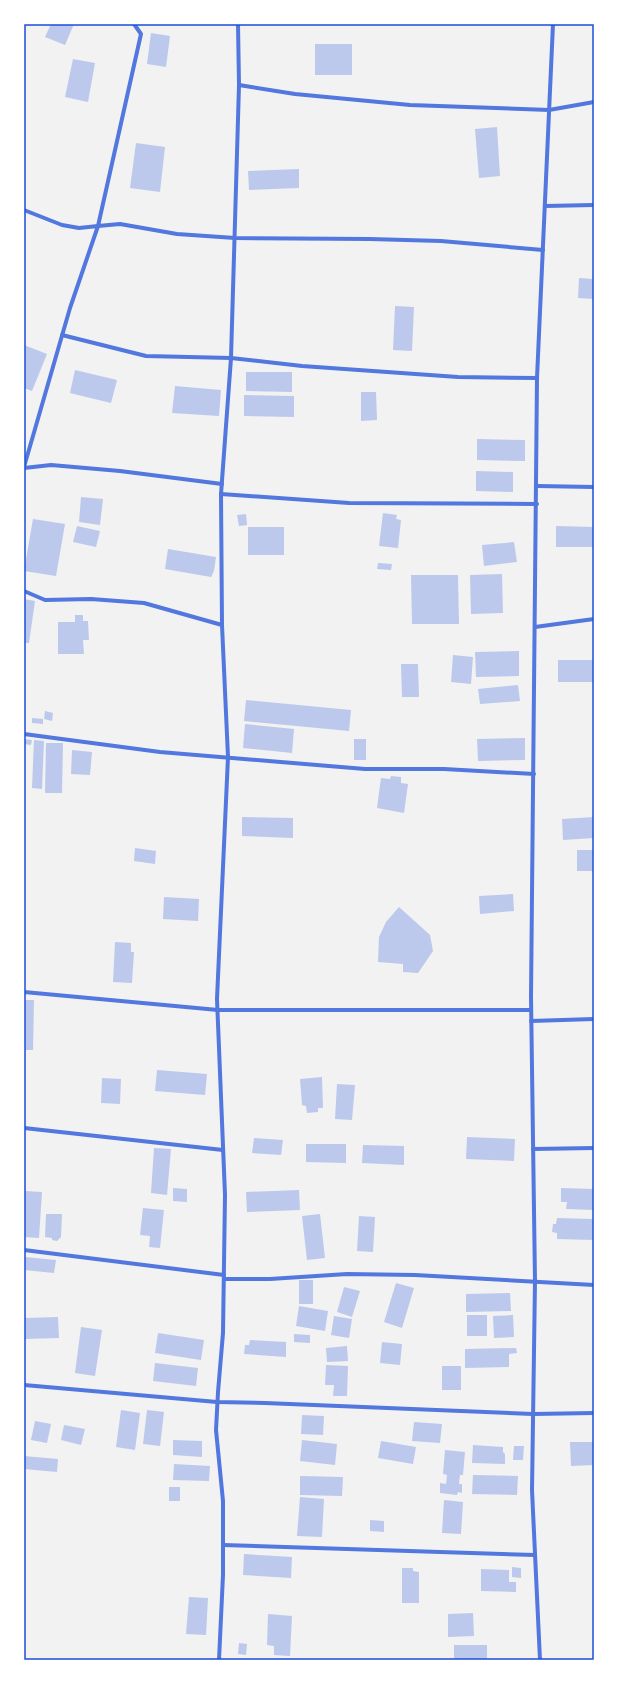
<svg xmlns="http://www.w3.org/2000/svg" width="618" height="1684" font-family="Lato,sans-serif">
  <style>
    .building { fill: #bdc9ec }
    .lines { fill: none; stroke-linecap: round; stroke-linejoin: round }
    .minor { stroke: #5277de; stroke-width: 4 }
    .neatline { fill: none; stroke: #1d4ed8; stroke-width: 1.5 }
  </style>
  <rect width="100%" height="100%" fill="#f2f2f2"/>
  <g class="building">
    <path d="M51,24H74L65,45L45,37Z"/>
    <path d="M151,33L170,36L166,67L147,64Z"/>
    <rect x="315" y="44" width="37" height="31"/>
    <path d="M73,59L95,63L88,102L65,97Z"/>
    <path d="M497,127L500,176L479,178L475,129Z"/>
    <path d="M136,143L165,147L160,192L130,188Z"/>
    <path d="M299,169V188L249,190L248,171Z"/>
    <path d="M579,278L594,279V299L578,298Z"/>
    <path d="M395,306L414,307L412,351L393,350Z"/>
    <path d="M24,345L47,354L32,391L24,388Z"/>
    <path d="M75,370L117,380L111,403L70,393Z"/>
    <path d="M246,372H292V392L246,391Z"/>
    <path d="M175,386L221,390L219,416L172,413Z"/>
    <path d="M361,392H376L377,420L361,421Z"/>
    <path d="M244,395L294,396V417L244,416Z"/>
    <path d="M477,439L525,440V461L477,460Z"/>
    <path d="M476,471L513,472V492L476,491Z"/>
    <path d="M81,497L103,499L100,525L79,522Z"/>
    <path d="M383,513L397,515L396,519L401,520L398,548L379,546Z"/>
    <path d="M246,514L247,525L239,526L237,515Z"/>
    <path d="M33,519L65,524L56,576L24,571Z"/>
    <path d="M77,526L100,531L96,547L73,542Z"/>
    <path d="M556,526L594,527V547H556Z"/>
    <rect x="248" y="527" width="36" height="28"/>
    <path d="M514,542L517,562L484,566L482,545Z"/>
    <path d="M168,549L216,557L214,571L211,577L165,569Z"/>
    <path d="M378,563L392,564L391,570L377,569Z"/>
    <path d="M502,574L503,613L471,614L470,575Z"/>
    <path d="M411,575H458L459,624H412Z"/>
    <path d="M24,599L35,601L29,643H24Z"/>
    <path d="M75,615H83V621H88L89,640H83L84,654H58V622H75Z"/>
    <path d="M519,651V676L476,677L475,652Z"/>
    <path d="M453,655L473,657L471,684L451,682Z"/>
    <rect x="558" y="660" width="36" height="22"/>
    <path d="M401,664H418L419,697H402Z"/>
    <path d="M518,685L520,701L480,704L478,689Z"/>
    <path d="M246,700L351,710L349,731L244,721Z"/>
    <path d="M45,711L53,713L52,721L44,719Z"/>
    <path d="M32,718L43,719V724L32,723Z"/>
    <path d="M245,724L294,729L292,753L243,748Z"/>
    <path d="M525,738V760L478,761L477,739Z"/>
    <path d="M24,739L32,740L31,745L24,744Z"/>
    <rect x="354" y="739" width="12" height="21"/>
    <path d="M34,740L44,741L42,789L32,788Z"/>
    <path d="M46,743H63L62,793H45Z"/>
    <path d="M72,750L92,752L90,775L71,774Z"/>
    <path d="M391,776L401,777V783L408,784L404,813L377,808L381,778L390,779Z"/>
    <path d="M242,817L293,818V838L242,836Z"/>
    <path d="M594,817V838L563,840L562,819Z"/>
    <path d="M135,848L156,851L155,864L134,861Z"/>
    <rect x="577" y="850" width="17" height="21"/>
    <path d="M513,894L514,911L480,914L479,896Z"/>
    <path d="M164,897L199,899L198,921L163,919Z"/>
    <path d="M399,907L430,935L433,951L418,973L403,972V964L378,962L379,937L386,922Z"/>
    <path d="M115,942L131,943V952H134L132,983L113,982Z"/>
    <path d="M24,1000H34L33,1050H24Z"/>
    <path d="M157,1070L207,1074L205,1095L155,1091Z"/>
    <path d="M322,1077L323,1108H318V1112L307,1113L306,1106L302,1105L300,1079Z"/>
    <path d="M102,1078L121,1079L120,1104L101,1103Z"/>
    <path d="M337,1084L355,1085L352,1120L335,1119Z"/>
    <path d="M467,1137L515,1139L514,1161L466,1159Z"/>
    <path d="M254,1138L283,1140L281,1155L252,1153Z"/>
    <path d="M306,1144H346V1163L306,1162Z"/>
    <path d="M363,1145L404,1146V1165L362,1163Z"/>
    <path d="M154,1148L171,1149L167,1195L151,1193Z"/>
    <path d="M173,1188L187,1189V1202L173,1201Z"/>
    <path d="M561,1188L594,1189V1210L566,1209L567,1202H561Z"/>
    <path d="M299,1190L300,1210L247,1212L246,1192Z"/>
    <path d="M25,1191L42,1192L39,1238L24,1237Z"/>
    <path d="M143,1208L164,1210L160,1248L149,1247L150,1236L140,1235Z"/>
    <path d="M46,1214H62L61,1237L57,1241L52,1240V1238L45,1237Z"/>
    <path d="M320,1214L325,1258L307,1260L302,1216Z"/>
    <path d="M359,1216L375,1217L373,1252L357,1251Z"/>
    <path d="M557,1218L594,1219V1240L557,1239V1233L552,1232L553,1224H556Z"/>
    <path d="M25,1257L56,1260L54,1273L24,1270Z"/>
    <rect x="299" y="1280" width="14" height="24"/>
    <path d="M396,1283L414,1288L402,1328L384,1322Z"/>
    <path d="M344,1287L360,1291L352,1317L337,1312Z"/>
    <path d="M510,1293L511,1311L466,1312V1294Z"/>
    <path d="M299,1306L328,1311L325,1331L296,1326Z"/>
    <rect x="467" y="1315" width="20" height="21"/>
    <path d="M513,1315L514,1337L494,1338L493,1316Z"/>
    <path d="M334,1316L352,1319L349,1338L331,1335Z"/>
    <path d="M58,1317L59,1338L24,1339V1318Z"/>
    <path d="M81,1327L102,1330L95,1376L75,1373Z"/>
    <path d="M158,1333L204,1340L201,1360L155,1353Z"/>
    <path d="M294,1334L310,1335V1343L294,1342Z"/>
    <path d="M250,1340L286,1342V1357L244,1354L245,1345H249Z"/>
    <path d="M382,1342L402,1344L400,1365L380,1363Z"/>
    <path d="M347,1346L348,1361L327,1362L326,1348Z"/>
    <path d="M516,1348L517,1353L509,1354V1367L465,1368V1349Z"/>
    <path d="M155,1363L198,1368L196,1386L153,1381Z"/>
    <path d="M326,1365L348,1366L347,1396H333L334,1385H325Z"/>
    <rect x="442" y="1366" width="19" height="24"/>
    <path d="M121,1410L140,1413L135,1450L116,1447Z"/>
    <path d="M147,1410L164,1412L160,1446L143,1444Z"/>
    <path d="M302,1415L324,1416L323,1435L301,1434Z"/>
    <path d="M35,1421L51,1424L47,1443L31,1440Z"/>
    <path d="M414,1422L442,1424L440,1443L412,1441Z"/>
    <path d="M64,1425L85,1429L81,1445L61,1440Z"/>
    <path d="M173,1440L202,1441V1457L173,1455Z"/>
    <path d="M302,1440L337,1444L335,1465L300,1461Z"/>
    <path d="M381,1441L416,1447L413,1464L378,1458Z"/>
    <path d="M570,1442H594V1465L571,1466Z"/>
    <path d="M473,1445L503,1447V1452L505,1454V1464L472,1463Z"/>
    <path d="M514,1446H524L523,1460H513Z"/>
    <path d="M445,1450L465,1452L463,1475H460L459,1484H462V1493L458,1492L457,1495L440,1493V1483L446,1484L447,1475L443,1474Z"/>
    <path d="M24,1456L58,1459L57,1472L24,1469Z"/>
    <path d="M174,1464L210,1466L209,1481L173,1480Z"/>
    <path d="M473,1475L518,1476L517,1495L472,1494Z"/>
    <path d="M300,1476L343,1477L342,1496L300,1495Z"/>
    <rect x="169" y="1487" width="11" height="14"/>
    <path d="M300,1497L324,1499L322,1537L297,1536Z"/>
    <path d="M444,1500L463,1502L461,1534L442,1533Z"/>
    <path d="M370,1520L384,1521V1532L370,1531Z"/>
    <path d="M244,1554L292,1557L291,1578L243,1575Z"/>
    <path d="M512,1567L521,1568V1578L512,1577Z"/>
    <path d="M402,1568H413V1571L419,1572V1603H402Z"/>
    <path d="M481,1569L509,1570V1582H516V1592L481,1591Z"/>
    <path d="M189,1597L208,1598L206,1635L186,1634Z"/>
    <path d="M473,1613L474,1636L448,1637V1614Z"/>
    <path d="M268,1614L292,1616L290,1656L274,1655V1646L267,1645Z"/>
    <path d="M239,1643L247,1644L246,1655L238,1654Z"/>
    <path d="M454,1645H487V1660L454,1659Z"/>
  </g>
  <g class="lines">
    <g class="minor">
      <path d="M134,24L141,34L98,226L120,224L177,234L235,238L370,239L441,241L543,250"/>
      <path d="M239,85L295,94L410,105L549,110L594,102"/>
      <path d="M545,206L594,205"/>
      <path d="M24,210L62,225L79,228L98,226L70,308L24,467"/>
      <path d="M62,335L146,356L231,358L302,366L458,377L537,378"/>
      <path d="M24,468L51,465L120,471L222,484"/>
      <path d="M537,486L594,487"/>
      <path d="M221,494L349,503L537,504"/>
      <path d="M24,591L45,600L91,599L144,603L222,625"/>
      <path d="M535,627L594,619"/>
      <path d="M24,734L160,752L365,769H444L534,774"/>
      <path d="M24,992L218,1010H531"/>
      <path d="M531,1021L594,1019"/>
      <path d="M24,1128L223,1150"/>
      <path d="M533,1149L594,1148"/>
      <path d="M24,1250L224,1275"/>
      <path d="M224,1279H270L347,1274L415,1275L594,1285"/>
      <path d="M24,1385L217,1402L265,1403L533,1414L594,1413"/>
      <path d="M223,1545L535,1555"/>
      <path d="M219,1660L223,1575V1501L216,1430L218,1392L223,1333L225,1195L217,999L228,757L222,625L221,494L231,358L239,85L238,24"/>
      <path d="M540,1660L532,1490L535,1281L531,997L537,378L553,24"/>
    </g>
  </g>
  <rect width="618" height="1684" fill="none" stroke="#ffffff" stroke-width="50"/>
  <rect x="25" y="25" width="568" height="1634" class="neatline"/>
</svg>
